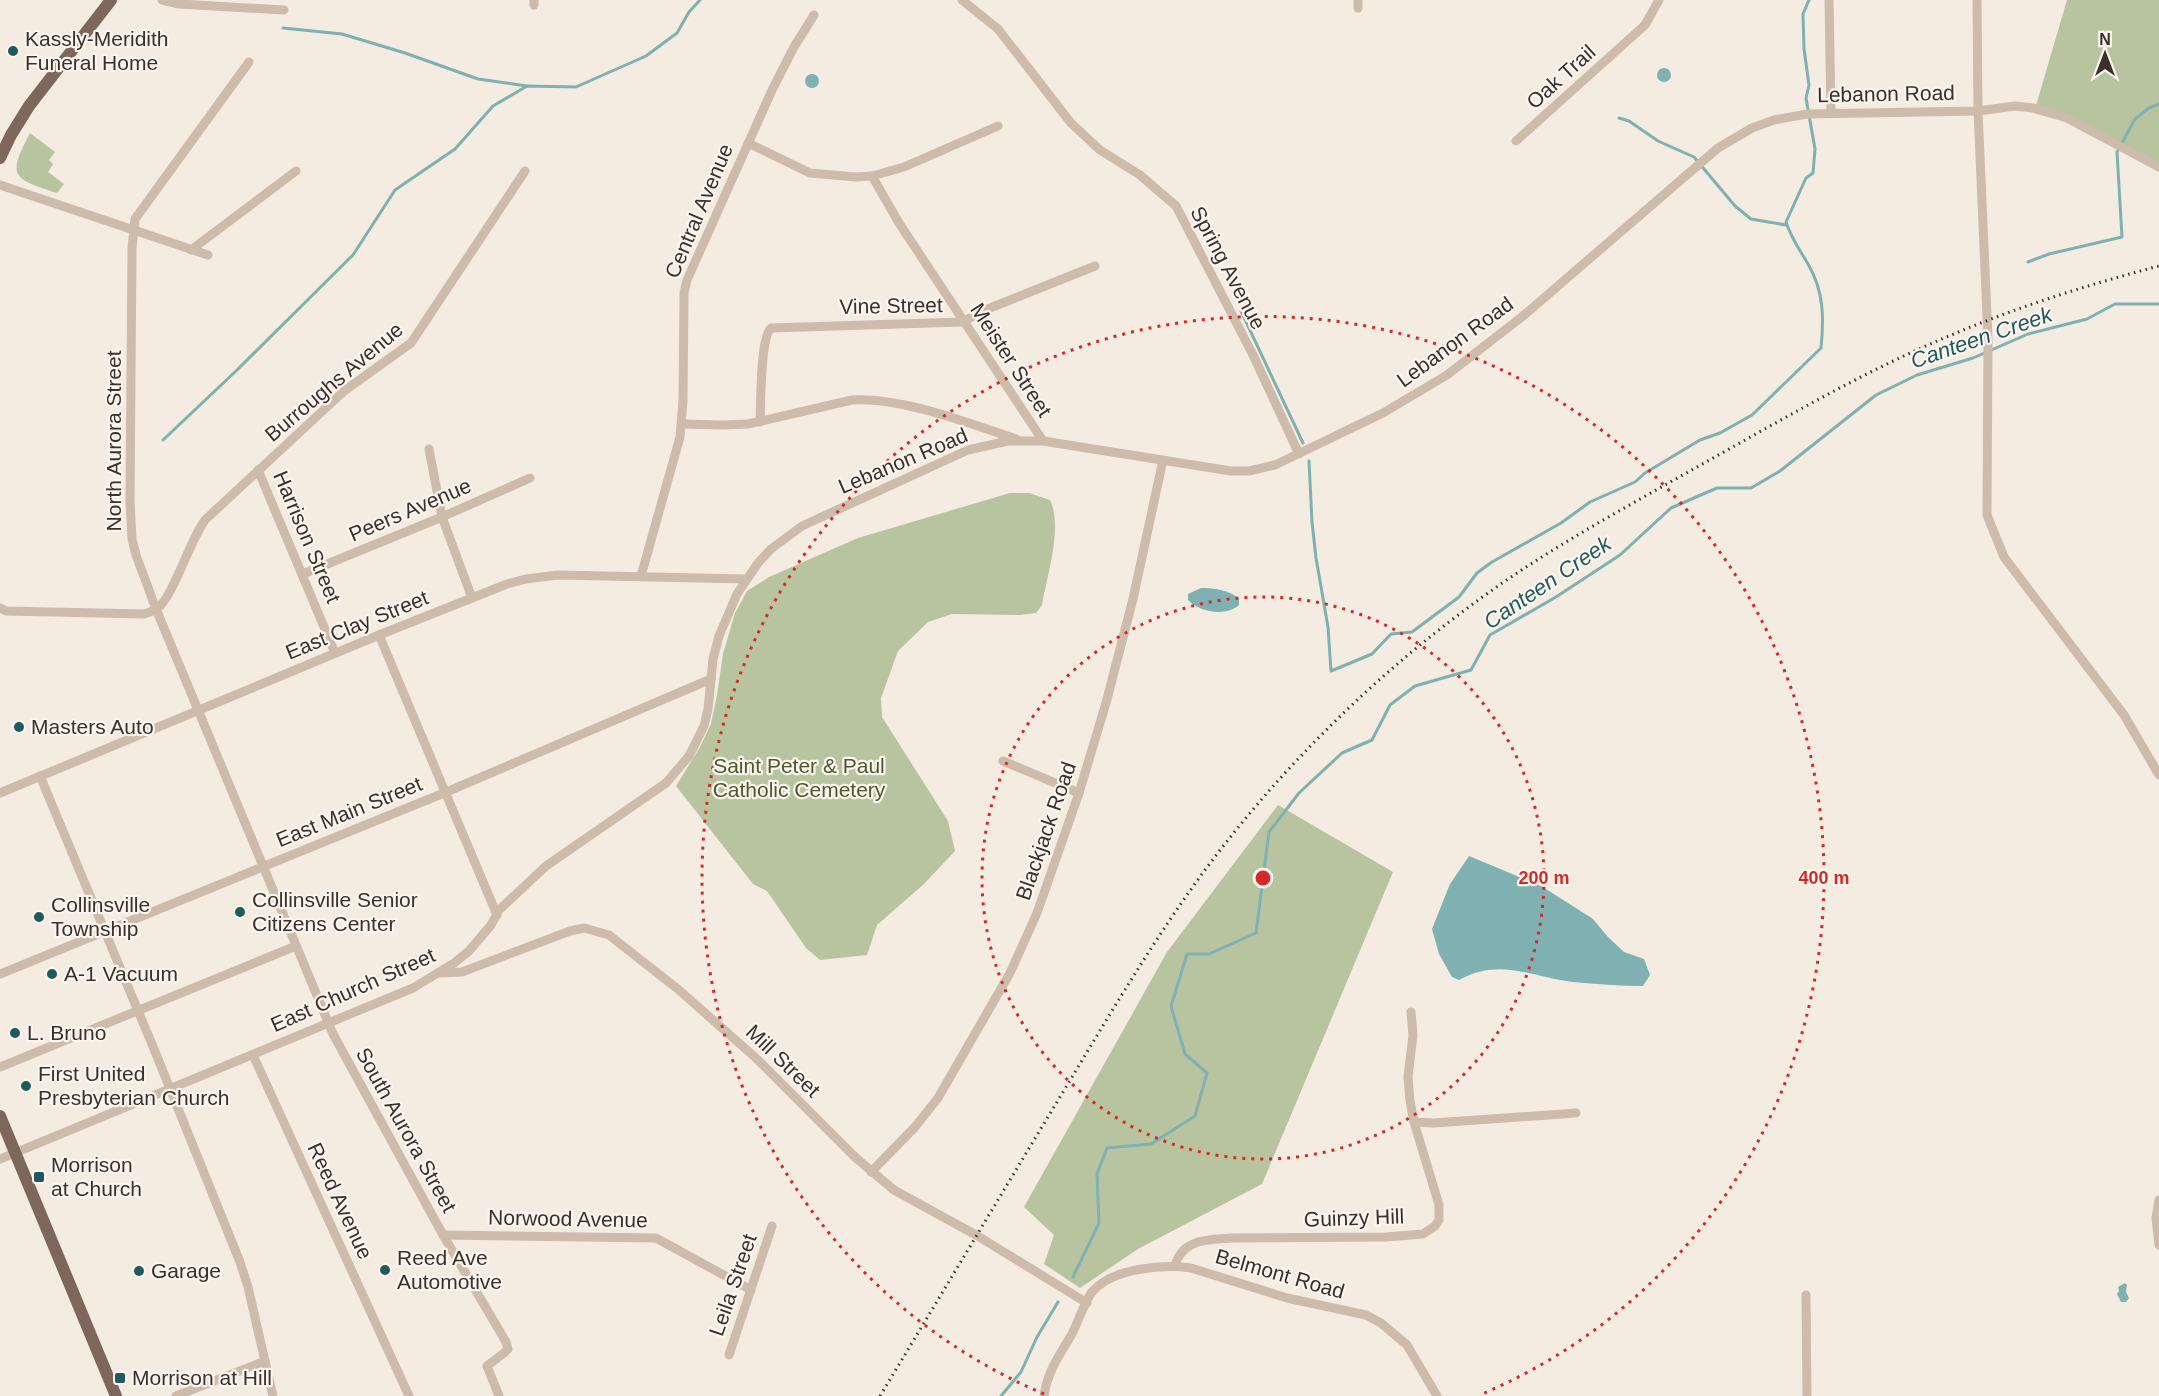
<svg xmlns="http://www.w3.org/2000/svg" width="2159" height="1396" font-family="Arial,sans-serif">
  <style>
    .green { fill: #b8c4a0 }
    .water { fill: #7fb0b2 }
    .lines { fill: none; stroke-linecap: round; stroke-linejoin: round }
    .stream { stroke: #7fb0b2; stroke-width: 3 }
    .minor { stroke: #cdbbac; stroke-width: 9 }
    .major { stroke: #7d675c; stroke-width: 12 }
    .rail { stroke: #3b302b; stroke-width: 3; stroke-dasharray: 1.5 4.5; stroke-linecap: butt }
    .ring { fill: none; stroke: #d62828; stroke-width: 3; stroke-dasharray: 3 6 }
    .poi-dot { fill: #1f5a5e; stroke: #fbf5ee; stroke-width: 2 }
    .labels { text-anchor: middle; stroke-width: 4.5; stroke-linejoin: round; paint-order: stroke }
    .poi-label { font-size: 21px; fill: #3b302b; stroke: #fbf5ee; text-anchor: start }
    .street-label { font-size: 21px; fill: #3b302b; stroke: #fbf5ee }
    .park-label { font-size: 21px; fill: #4a5a2e; stroke: #fbf5ee }
    .water-label { font-size: 22px; font-style: italic; fill: #1f5a5e; stroke: #fbf5ee }
    .centre { fill: #d62828; stroke: #fbf5ee; stroke-width: 3 }
    .ring-label { font-size: 18px; text-anchor: middle; font-weight: bold; fill: #d62828; stroke: #fbf5ee; stroke-width: 4.5; stroke-linejoin: round; paint-order: stroke }
  </style>
  <rect width="100%" height="100%" fill="#f4ebe1"/>
  <g class="green">
    <path d="M2067,0H2159V163L2095,132L2035,109Z"/>
    <path d="M30,133L55,152L49,160L53,164L48,172L64,184L57,193C12,178 7,177 30,133Z"/>
    <path d="M1010,493H1029L1050,500C1063,527 1047,576 1042,605L1036,613L1020,615L952,614L928,622L898,651L881,698L882,717L948,821L955,851L924,884L877,925L867,955L820,960L806,948L767,891L753,884L676,786L700,747L711,724L717,695L723,654L735,613L747,591L769,577L858,538Z"/>
    <path d="M1278,805L1393,872L1262,1184L1138,1249L1080,1288L1044,1264L1054,1235L1024,1207L1167,952Z"/>
  </g>
  <g class="water">
    <circle cx="1664" cy="75" r="7"/>
    <circle cx="812" cy="81" r="7"/>
    <path d="M1201,588C1214,588 1230,590 1239,599V605C1226,617 1199,612 1188,600V594Z"/>
    <path d="M1469,856L1541,886L1568,903L1593,919L1608,937L1624,952L1644,959L1650,975L1643,986C1619,986 1596,984 1573,982C1531,977 1500,957 1459,980L1452,977L1439,954L1432,929L1450,884Z"/>
    <path d="M2125,1283L2127,1285L2126,1292L2129,1298L2126,1302H2121L2117,1294L2119,1291L2118,1287Z"/>
  </g>
  <g class="lines">
    <g class="stream">
      <path d="M283,28L342,34L405,53L478,79L527,86"/>
      <path d="M1619,118L1629,121L1658,141L1694,157L1735,206L1751,219L1786,225"/>
      <path d="M2028,262L2049,254L2122,237L2117,152L2135,119L2149,108L2159,104"/>
      <path d="M1241,311L1303,443"/>
      <path d="M163,440L236,371L353,255L395,190L455,149L493,106L527,86L576,87L646,56L677,33L689,12L700,0"/>
      <path d="M1309,461L1312,522L1316,558L1328,627L1331,671L1372,654L1391,634L1412,632L1459,597L1477,573L1492,562L1561,523L1590,502L1635,482L1645,473L1700,440L1720,433L1752,415L1821,348C1824,318 1824,291 1808,264C1800,250 1791,238 1786,222L1806,178L1813,173L1815,149L1806,98L1809,85L1804,49L1803,14L1809,0"/>
      <path d="M1073,1277L1099,1223L1097,1174L1107,1148L1151,1144L1195,1116L1207,1073L1185,1054L1171,1006L1187,954H1209L1256,933L1269,832L1299,793L1342,753L1372,740L1390,705L1415,686L1471,670L1490,635L1556,597L1620,555L1671,508L1717,488H1751L1780,471L1876,395L1917,375L1973,358L2028,334L2087,319L2115,304H2159"/>
      <path d="M1001,1396L1021,1372L1037,1337L1058,1302"/>
    </g>
    <g class="minor">
      <path d="M162,0L179,4L284,10"/>
      <path d="M534,0V5"/>
      <path d="M962,0L998,29L1071,123L1100,150L1140,175L1176,206L1253,355L1299,454"/>
      <path d="M1829,0L1831,113"/>
      <path d="M1977,0L1978,111L1988,338L1987,515L2004,557L2124,715L2159,775"/>
      <path d="M1358,8V0"/>
      <path d="M249,62L135,219L132,248L130,501L132,539L136,555L156,609L333,1034L443,1235L506,1342L508,1349L504,1353L487,1366L499,1396"/>
      <path d="M1516,141L1645,25L1659,0"/>
      <path d="M748,143L810,173L856,177L872,176L904,167L998,126"/>
      <path d="M872,176L899,223L1043,441"/>
      <path d="M0,185L208,255"/>
      <path d="M191,250L296,171"/>
      <path d="M760,422C761,404 760,338 771,328L962,322L990,308L1095,266"/>
      <path d="M682,424L724,425L748,424L852,400C902,397 968,423 1016,439"/>
      <path d="M429,449L442,517L472,598"/>
      <path d="M258,470L335,653"/>
      <path d="M303,574L442,517L530,478"/>
      <path d="M641,576L680,437L683,401L684,293L687,280L773,88L794,47L814,15"/>
      <path d="M0,608L6,611L144,614C148,613 153,611 157,609C174,595 189,542 205,520L344,391L411,343L525,171"/>
      <path d="M379,635L497,915"/>
      <path d="M1003,761L1079,793"/>
      <path d="M40,776L154,1049L240,1262L248,1287L273,1396"/>
      <path d="M0,793L379,635L507,584L526,579L558,575L746,579"/>
      <path d="M438,973L462,972L570,931L584,928L609,935L679,990L757,1059L856,1158L894,1190L976,1235L1087,1303"/>
      <path d="M0,974L444,793L711,679"/>
      <path d="M253,1055L409,1396"/>
      <path d="M0,1067L296,946"/>
      <path d="M1414,1122L1434,1123L1576,1113"/>
      <path d="M0,1159L413,988L454,963L469,951L491,925L499,910L546,866L666,783L689,756L704,726L708,709L713,659L719,636L737,594L758,563L771,549L802,526L968,450L1008,441H1043L1231,471H1249L1275,465L1383,413L1447,375L1523,316L1718,148L1752,128L1774,120L1807,114L1978,111L2015,106L2033,108L2067,118L2159,167"/>
      <path d="M871,1172L915,1127L938,1098L1010,973L1037,913L1079,793L1106,703L1133,599L1163,460"/>
      <path d="M2159,1200L2156,1218L2159,1245"/>
      <path d="M443,1235L656,1238L751,1290"/>
      <path d="M1175,1266C1182,1238 1209,1240 1232,1238L1386,1237L1423,1234L1435,1226L1439,1220V1205L1414,1122L1410,1101L1408,1077L1413,1035L1411,1012"/>
      <path d="M1806,1295L1807,1396"/>
      <path d="M729,1355L772,1226"/>
      <path d="M176,1396L265,1361"/>
      <path d="M1044,1396C1047,1372 1060,1354 1072,1334C1077,1324 1086,1299 1092,1292C1112,1268 1163,1264 1191,1268L1287,1298L1366,1315L1381,1323L1407,1345L1437,1396"/>
    </g>
    <g class="major">
      <path d="M0,158L11,135L29,106L111,0"/>
      <path d="M0,1116L116,1396"/>
    </g>
    <path class="rail" d="M880,1396C941,1295 1002,1193 1063,1092C1115,1006 1166,918 1228,840C1309,738 1406,648 1514,575C1577,533 1646,496 1713,458C1790,415 1867,370 1949,336C2017,307 2087,285 2159,266"/>
  </g>
  <g class="ring">
    <circle cx="1263" cy="878" r="281"/>
    <path d="M1044 1394A561 561 0 1 1 1482 1394"/>
  </g>
  <g class="poi-dot">
    <circle cx="13" cy="51" r="6"/>
    <circle cx="19" cy="727" r="6"/>
    <circle cx="240" cy="912" r="6"/>
    <circle cx="39" cy="917" r="6"/>
    <circle cx="52" cy="974" r="6"/>
    <circle cx="15" cy="1033" r="6"/>
    <circle cx="26" cy="1086" r="6"/>
    <rect x="33" y="1171" width="12" height="12" rx="3"/>
    <circle cx="385" cy="1270" r="6"/>
    <circle cx="139" cy="1271" r="6"/>
    <rect x="114" y="1372" width="12" height="12" rx="3"/>
  </g>
  <g class="labels">
    <g class="poi-label">
      <text x="25" y="46">Kassly-Meridith<tspan x="25" dy="24">Funeral Home</tspan></text>
      <text x="31" y="734">Masters Auto</text>
      <text x="252" y="907">Collinsville Senior<tspan x="252" dy="24">Citizens Center</tspan></text>
      <text x="51" y="912">Collinsville<tspan x="51" dy="24">Township</tspan></text>
      <text x="64" y="981">A-1 Vacuum</text>
      <text x="27" y="1040">L. Bruno</text>
      <text x="38" y="1081">First United<tspan x="38" dy="24">Presbyterian Church</tspan></text>
      <text x="51" y="1172">Morrison<tspan x="51" dy="24">at Church</tspan></text>
      <text x="397" y="1265">Reed Ave<tspan x="397" dy="24">Automotive</tspan></text>
      <text x="151" y="1278">Garage</text>
      <text x="132" y="1385">Morrison at Hill</text>
    </g>
    <g class="street-label">
      <text transform="translate(1561 77) rotate(-42)" y="7">Oak Trail</text>
      <text transform="translate(1886 94) rotate(-1)" y="7">Lebanon Road</text>
      <text transform="translate(699 211) rotate(-67)" y="7">Central Avenue</text>
      <text transform="translate(1228 268) rotate(62)" y="7">Spring Avenue</text>
      <text transform="translate(891 306) rotate(-1)" y="7">Vine Street</text>
      <text transform="translate(1455 342) rotate(-36)" y="7">Lebanon Road</text>
      <text transform="translate(1011 360) rotate(57)" y="7">Meister Street</text>
      <text transform="translate(334 382) rotate(-40)" y="7">Burroughs Avenue</text>
      <text transform="translate(114 441) rotate(-90)" y="7">North Aurora Street</text>
      <text transform="translate(903 461) rotate(-23)" y="7">Lebanon Road</text>
      <text transform="translate(410 510) rotate(-23)" y="7">Peers Avenue</text>
      <text transform="translate(307 537) rotate(67)" y="7">Harrison Street</text>
      <text transform="translate(357 625) rotate(-22)" y="7">East Clay Street</text>
      <text transform="translate(349 812) rotate(-22)" y="7">East Main Street</text>
      <text transform="translate(1046 831) rotate(-71)" y="7">Blackjack Road</text>
      <text transform="translate(353 990) rotate(-24)" y="7">East Church Street</text>
      <text transform="translate(783 1061) rotate(44)" y="7">Mill Street</text>
      <text transform="translate(406 1130) rotate(61)" y="7">South Aurora Street</text>
      <text transform="translate(340 1201) rotate(65)" y="7">Reed Avenue</text>
      <text transform="translate(1354 1218) rotate(-2)" y="7">Guinzy Hill</text>
      <text transform="translate(568 1219) rotate(1)" y="7">Norwood Avenue</text>
      <text transform="translate(1280 1274) rotate(16)" y="7">Belmont Road</text>
      <text transform="translate(733 1285) rotate(-71)" y="7">Leila Street</text>
    </g>
    <g class="park-label">
      <text x="799" y="773">Saint Peter &amp; Paul<tspan x="799" dy="24">Catholic Cemetery</tspan></text>
    </g>
    <g class="water-label">
      <text transform="translate(1981 337) rotate(-19)" y="8">Canteen Creek</text>
      <text transform="translate(1547 582) rotate(-34)" y="8">Canteen Creek</text>
    </g>
  </g>
  <circle cx="1263" cy="878" r="9" class="centre"/>
  <g class="ring-label">
    <text x="1544" y="884">200 m</text>
    <text x="1824" y="884">400 m</text>
  </g>
  <g transform="translate(2105 54)" stroke="#fbf5ee" stroke-width="4.5" paint-order="stroke">
  <path d="M0-4.5L10 22L0 15L-10 22Z" fill="#3b302b"/>
  <text y="-9" font-size="16" font-weight="bold" text-anchor="middle" fill="#3b302b">N</text>
  </g>
</svg>
